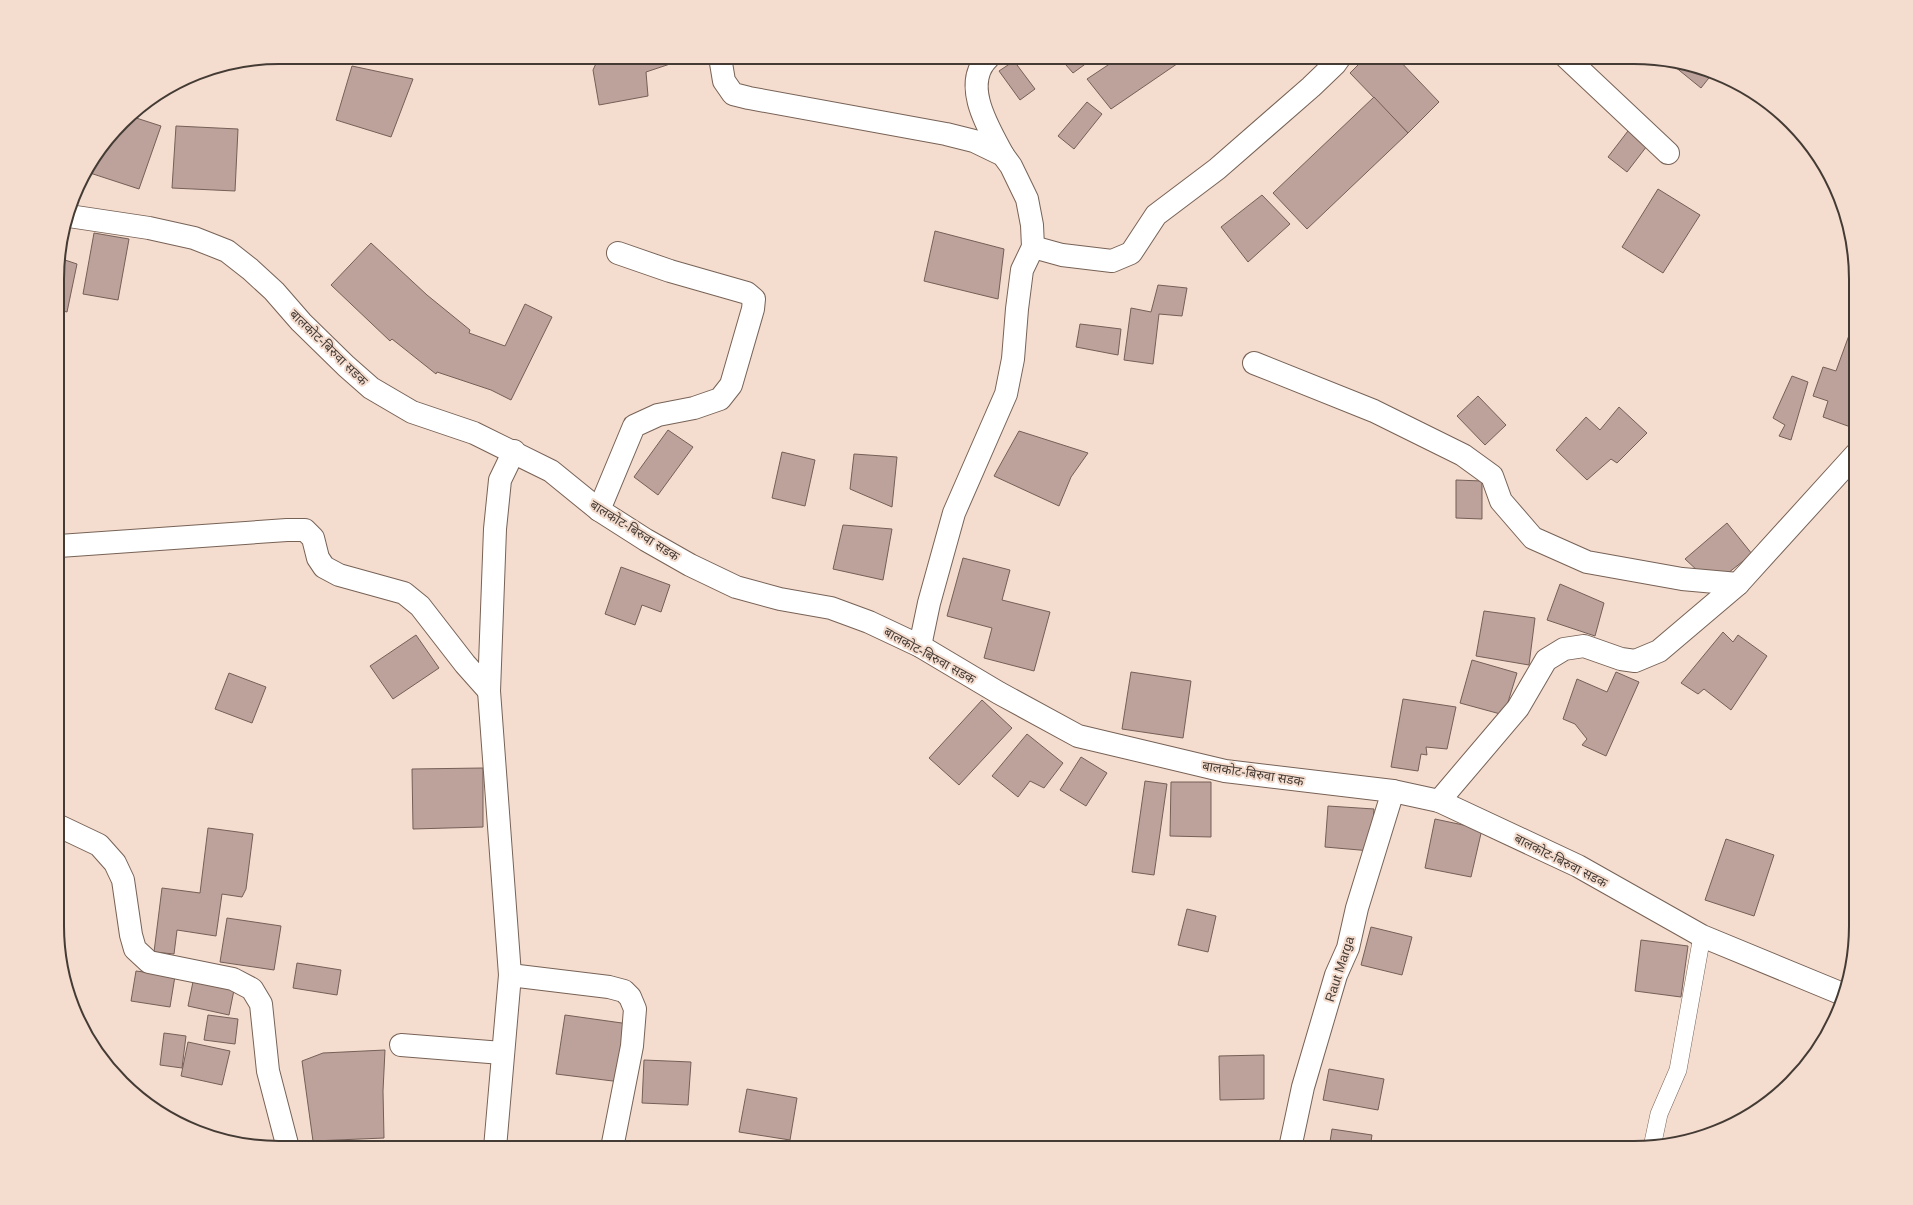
<svg xmlns="http://www.w3.org/2000/svg" width="1913" height="1205" font-family="Helvetica,'Noto Sans Devanagari',sans-serif">
  <style>
    .building { fill: #bca29b; stroke: #755f57 }
    .lines { fill: none; stroke-linecap: round; stroke-linejoin: round }
    .service-casing { stroke: #776256; stroke-width: 18 }
    .minor-casing { stroke: #776256; stroke-width: 24 }
    .secondary-casing { stroke: #776256; stroke-width: 24 }
    .service { stroke: #fff; stroke-width: 17 }
    .minor { stroke: #fff; stroke-width: 22 }
    .secondary { stroke: #fff; stroke-width: 22 }
    .labels { text-anchor: middle; stroke-width: 4; stroke-linejoin: round; paint-order: stroke }
    .street-label { font-size: 13px; fill: #443b35; stroke: #f4dcce }
    .rim { fill: none; stroke: #443b35; stroke-width: 2 }
  </style>
  <rect width="100%" height="100%" fill="#f4dcce"/>
  <g class="building">
    <path d="M599,57H691L646,72L648,96L599,105L593,70Z"/>
    <path d="M1059,57H1095L1073,73Z"/>
    <path d="M1120,57H1187L1111,109L1087,79Z"/>
    <path d="M1366,57H1396L1439,102L1408,133L1350,73Z"/>
    <path d="M1014,61L1035,89L1020,100L999,71Z"/>
    <path d="M1669,62L1691,65L1712,74L1701,88Z"/>
    <path d="M352,66L413,79L391,137L336,120Z"/>
    <path d="M1374,97L1408,133L1307,229L1273,193Z"/>
    <path d="M1087,102L1102,114L1074,149L1058,136Z"/>
    <path d="M130,116L161,126L139,189L87,172Z"/>
    <path d="M176,126L238,129L235,191L172,188Z"/>
    <path d="M1631,127L1650,142L1627,172L1608,157Z"/>
    <path d="M1658,189L1700,215L1663,273L1622,247Z"/>
    <path d="M1262,195L1290,224L1248,262L1221,227Z"/>
    <path d="M935,231L1004,249L998,299L924,281Z"/>
    <path d="M94,233L129,239L118,300L83,294Z"/>
    <path d="M371,243L427,295L470,330L469,333L505,346L525,304L552,317L511,400L491,390L437,372L436,374L392,339L390,341L331,285Z"/>
    <path d="M59,258L77,264L67,312L59,310Z"/>
    <path d="M1158,285L1187,288L1182,316L1159,314L1153,364L1124,360L1131,308L1151,312Z"/>
    <path d="M1856,316V429L1823,417L1828,401L1813,396L1823,367L1836,371Z"/>
    <path d="M1080,324L1121,329L1118,355L1076,347Z"/>
    <path d="M1792,376L1808,382L1791,440L1779,436L1785,425L1773,418Z"/>
    <path d="M1478,396L1506,425L1485,445L1457,416Z"/>
    <path d="M1619,407L1647,433L1617,463L1611,459L1587,480L1556,450L1586,417L1600,430Z"/>
    <path d="M668,430L693,447L658,495L634,477Z"/>
    <path d="M1019,431L1088,453L1071,477L1059,506L994,476Z"/>
    <path d="M782,452L815,460L805,506L772,498Z"/>
    <path d="M854,454L897,457L892,507L850,489Z"/>
    <path d="M1456,480L1482,481V519L1456,518Z"/>
    <path d="M1727,523L1752,554L1723,577L1699,572L1685,559Z"/>
    <path d="M843,525L892,529L883,580L833,569Z"/>
    <path d="M963,558L1010,570L1002,600L1050,612L1034,671L984,658L992,628L947,616Z"/>
    <path d="M621,567L670,585L661,612L642,605L635,625L605,614Z"/>
    <path d="M1560,584L1604,603L1595,636L1547,620Z"/>
    <path d="M1484,611L1535,618L1529,665L1476,656Z"/>
    <path d="M1723,632L1733,642L1738,635L1767,656L1731,710L1704,689L1698,694L1681,683Z"/>
    <path d="M416,635L439,668L393,699L370,666Z"/>
    <path d="M1472,660L1517,673L1504,715L1460,703Z"/>
    <path d="M1131,672L1191,681L1183,738L1122,729Z"/>
    <path d="M1616,672L1639,682L1606,756L1582,745L1587,739L1575,724L1563,719L1577,679L1607,692Z"/>
    <path d="M229,673L266,687L252,723L215,709Z"/>
    <path d="M1403,699L1456,707L1447,749L1426,747L1427,755L1421,754L1418,771L1391,767Z"/>
    <path d="M982,700L1012,728L959,785L929,758Z"/>
    <path d="M1027,734L1063,763L1044,788L1030,781L1018,797L992,776Z"/>
    <path d="M1081,757L1107,773L1086,806L1060,790Z"/>
    <path d="M483,768V827L413,829L412,769Z"/>
    <path d="M1145,781L1167,784L1154,875L1132,872Z"/>
    <path d="M1171,782H1211V837L1170,836Z"/>
    <path d="M1328,806L1374,809L1371,851L1325,847Z"/>
    <path d="M1435,819L1482,829L1471,877L1425,868Z"/>
    <path d="M208,828L253,834L246,889L242,897L222,894L216,936L177,930L174,954L154,952L162,888L200,893Z"/>
    <path d="M1726,839L1774,855L1754,916L1705,900Z"/>
    <path d="M1187,909L1216,916L1208,952L1178,945Z"/>
    <path d="M227,918L281,926L274,970L220,962Z"/>
    <path d="M1371,927L1412,937L1402,975L1361,965Z"/>
    <path d="M1641,940L1688,946L1681,997L1635,991Z"/>
    <path d="M297,963L341,970L337,995L293,988Z"/>
    <path d="M136,971L175,976L170,1007L131,1001Z"/>
    <path d="M194,977L235,985L229,1015L188,1006Z"/>
    <path d="M208,1015L238,1019L235,1044L204,1040Z"/>
    <path d="M565,1015L629,1024L621,1082L556,1074Z"/>
    <path d="M164,1033L186,1036L182,1068L160,1065Z"/>
    <path d="M188,1042L230,1051L222,1085L181,1076Z"/>
    <path d="M385,1050L383,1091L384,1138L313,1141L302,1061L323,1053Z"/>
    <path d="M1264,1055V1099L1220,1100L1219,1056Z"/>
    <path d="M644,1060L691,1062L688,1105L642,1103Z"/>
    <path d="M1329,1069L1384,1079L1378,1110L1323,1100Z"/>
    <path d="M747,1089L797,1098L790,1140L739,1132Z"/>
    <path d="M1332,1129L1372,1135L1370,1148H1329Z"/>
  </g>
  <g class="lines">
    <defs>
      <path id="service" d="M1652,1147L1659,1114L1678,1070L1702,936"/>
      <g id="minor">
        <path d="M720,57L724,81L733,94L749,98L946,134L974,141L1003,155L1011,166L1027,199L1032,225L1033,247L1022,270L1017,309L1013,359L1006,394L954,513L929,603L920,646"/>
        <path d="M989,57C960,83 989,129 1003,155"/>
        <path d="M1566,57L1668,153"/>
        <path d="M1033,247L1062,255L1112,261L1131,253L1156,215L1217,169L1311,87L1335,64L1340,57"/>
        <path d="M1254,363L1374,411L1463,455L1492,476L1501,501L1533,538L1587,562L1682,579L1738,584"/>
        <path d="M599,510L634,426L658,415L694,408L720,399L731,385L753,309L754,299L747,293L670,271L618,253"/>
        <path d="M59,546L287,530H305L313,538L318,558L324,567L339,575L404,593L420,606L465,664L489,691"/>
        <path d="M1439,801L1518,708L1546,660L1564,649L1584,646L1621,659L1635,661L1659,651L1738,584L1856,454"/>
        <path d="M59,826L99,845L115,863L123,880L131,935L135,949L149,962L233,979L252,989L261,1004L268,1071L288,1148"/>
        <path d="M510,975L609,987L624,991L630,997L635,1009L632,1046L612,1148"/>
        <path d="M401,1045L502,1053"/>
        <path d="M495,1148L510,975L489,691L495,529L500,480L514,451"/>
        <path d="M1290,1148L1303,1087L1336,975L1348,948L1357,908L1393,791"/>
      </g>
      <path id="secondary" d="M69,216L149,228L194,238L227,251L250,269L274,291L301,322L346,366L371,388L412,412L474,433L551,471L599,510L646,540L690,565L736,587L780,599L831,608L869,622L920,646L999,693L1078,736L1225,771L1393,791L1439,801L1578,866L1702,936L1845,995"/>
    </defs>
    <use href="#service" class="service-casing"/>
    <use href="#minor" class="minor-casing"/>
    <use href="#secondary" class="secondary-casing"/>
    <use href="#service" class="service"/>
    <use href="#minor" class="minor"/>
    <use href="#secondary" class="secondary"/>
  </g>
  <g class="labels">
    <g class="street-label">
      <text transform="translate(329 347) rotate(44)" y="5">बालकोट-बिरुवा सडक</text>
      <text transform="translate(635 530) rotate(32)" y="5">बालकोट-बिरुवा सडक</text>
      <text transform="translate(930 655) rotate(29)" y="5">बालकोट-बिरुवा सडक</text>
      <text transform="translate(1253 773) rotate(9)" y="5">बालकोट-बिरुवा सडक</text>
      <text transform="translate(1561 860) rotate(27)" y="5">बालकोट-बिरुवा सडक</text>
      <text transform="translate(1339 969) rotate(-72)" y="5">Raut Marga</text>
    </g>
  </g>
  <path d="M0 0H1913V1205H0ZM279 64H1634A215 215 0 0 1 1849 279V926A215 215 0 0 1 1634 1141H279A215 215 0 0 1 64 926V279A215 215 0 0 1 279 64Z" fill="#f4dcce" fill-rule="evenodd"/>
  <path class="rim" d="M279 64H1634A215 215 0 0 1 1849 279V926A215 215 0 0 1 1634 1141H279A215 215 0 0 1 64 926V279A215 215 0 0 1 279 64Z"/>
</svg>
